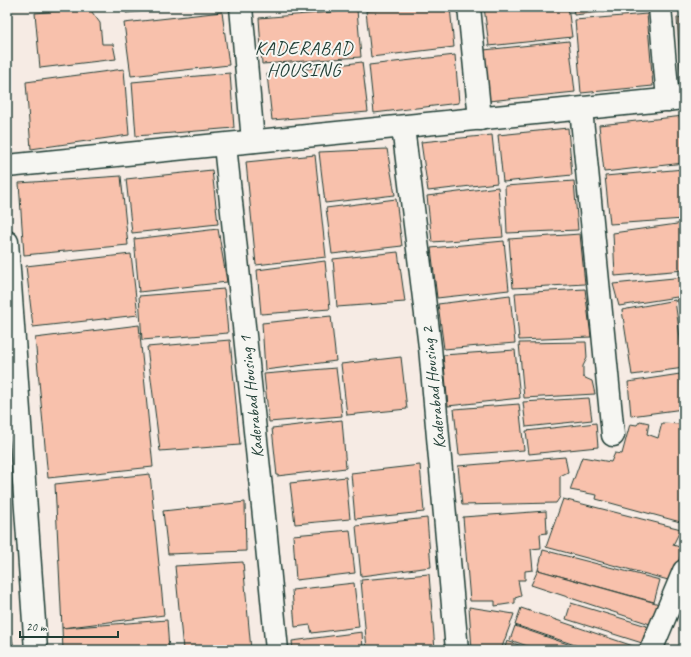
<svg xmlns="http://www.w3.org/2000/svg" width="691" height="657" font-family="Caveat,sans-serif">
  <style>
    .building { fill: #f8c1ac; stroke: #1f3d34 }
    .lines { fill: none; stroke-linecap: round; stroke-linejoin: round }
    .street-casing { stroke: #1f3d34; stroke-width: 25 }
    .street { stroke: #f6f6f2; stroke-width: 22 }
    .labels { text-anchor: middle; stroke-width: 4; stroke-linejoin: round; paint-order: stroke }
    .street-label { font-size: 17px; fill: #1f3d34; stroke: #f6f6f2 }
    .quarter-label { font-size: 19px; letter-spacing: 1px; fill: #1f3d34; stroke: #f6f6f2 }
  </style>
  <rect width="100%" height="100%" fill="#f6ebe4"/>
  <filter id="ink" filterUnits="userSpaceOnUse"><feTurbulence type="fractalNoise" baseFrequency=".025" numOctaves="2"/><feDisplacementMap in="SourceGraphic" scale="8" xChannelSelector="R" yChannelSelector="G"/><feConvolveMatrix kernelMatrix="1 2 1 2 8 2 1 2 1" color-interpolation-filters="sRGB"/></filter>
  <g filter="url(#ink)">
    <g class="building">
      <path d="M125,7H187L126,13Z"/>
      <path d="M402,7H450L454,47L371,57L366,11Z"/>
      <path d="M484,7H568L572,37L489,46Z"/>
      <path d="M573,7H647L574,15Z"/>
      <path d="M677,7H684V11H678Z"/>
      <path d="M89,8L100,23L102,44H113L116,59L40,68L35,13Z"/>
      <path d="M357,10L361,57L262,64L259,18Z"/>
      <path d="M222,12L229,65L131,76L124,23Z"/>
      <path d="M647,14L653,86L581,93L575,20Z"/>
      <path d="M684,17V81H681L677,18Z"/>
      <path d="M569,41L575,92L489,101L484,50Z"/>
      <path d="M455,55L459,103L374,113L369,65Z"/>
      <path d="M362,62L368,112L272,120L267,74Z"/>
      <path d="M124,69L129,135L31,149L26,82Z"/>
      <path d="M230,73L234,128L136,136L132,82Z"/>
      <path d="M684,116V163L604,172L599,125Z"/>
      <path d="M568,128L572,175L503,182L498,135Z"/>
      <path d="M492,135L497,183L428,191L421,142Z"/>
      <path d="M387,149L395,195L325,203L319,152Z"/>
      <path d="M315,155L326,257L256,265L246,162Z"/>
      <path d="M684,169V219L610,224L605,176Z"/>
      <path d="M212,170L218,224L132,233L126,179Z"/>
      <path d="M121,176L128,245L24,255L19,183Z"/>
      <path d="M574,181L578,230L507,233L505,186Z"/>
      <path d="M498,187L503,237L432,242L427,196Z"/>
      <path d="M396,199L402,246L332,254L326,208Z"/>
      <path d="M684,223V270L615,276L613,233Z"/>
      <path d="M218,229L227,282L139,292L134,239Z"/>
      <path d="M580,234L585,284L513,288L509,239Z"/>
      <path d="M504,241L509,290L437,298L431,248Z"/>
      <path d="M398,252L405,302L337,307L333,259Z"/>
      <path d="M131,254L138,315L33,327L26,266Z"/>
      <path d="M325,261L330,309L261,314L257,270Z"/>
      <path d="M684,277V335L677,297L619,306L613,284Z"/>
      <path d="M224,289L228,333L142,340L139,296Z"/>
      <path d="M585,289L591,337L519,340L515,293Z"/>
      <path d="M510,295L515,343L444,349L438,304Z"/>
      <path d="M675,300L684,368L632,375L622,310Z"/>
      <path d="M331,316L336,361L265,370L262,323Z"/>
      <path d="M139,325L153,467L48,478L35,338Z"/>
      <path d="M230,340L240,445L160,451L147,347Z"/>
      <path d="M586,342L587,358L583,366V377L592,381L595,394L524,398L519,343Z"/>
      <path d="M515,350L520,398L448,406L443,355Z"/>
      <path d="M401,357L407,409L347,415L341,364Z"/>
      <path d="M336,368L342,416L269,422L264,374Z"/>
      <path d="M680,374L683,409L631,416L628,382Z"/>
      <path d="M589,398L592,420L526,427L523,402Z"/>
      <path d="M519,404L524,450L459,455L454,409Z"/>
      <path d="M342,420L346,468L277,476L272,428Z"/>
      <path d="M640,421L649,423L647,434L658,438L662,423L680,424L683,421L684,422V523L596,499L597,495L570,490L582,457L611,462L615,453L622,454L630,424L637,425Z"/>
      <path d="M596,423L598,447L529,454L526,431Z"/>
      <path d="M565,457L568,472L560,476V497L556,503L462,505L458,466Z"/>
      <path d="M420,465L424,512L355,519L351,473Z"/>
      <path d="M150,474L164,615L62,628L55,484Z"/>
      <path d="M346,477L350,519L295,524L290,483Z"/>
      <path d="M563,499L681,529L673,545L683,548L672,581L546,547Z"/>
      <path d="M245,502L246,551L168,554L163,511Z"/>
      <path d="M546,511L547,533L540,534L541,548L531,549L533,570L525,571V580H518L521,596L515,598V603L495,606V601H470L463,517Z"/>
      <path d="M427,518L431,567L361,576L356,526Z"/>
      <path d="M350,530L355,573L296,580L293,535Z"/>
      <path d="M543,550L660,580L654,602L538,570Z"/>
      <path d="M243,562L251,650H183L175,566Z"/>
      <path d="M538,570L663,605L656,626L531,585Z"/>
      <path d="M429,574L435,650H367L361,580Z"/>
      <path d="M354,583L359,627L312,633L310,625L295,627L292,590Z"/>
      <path d="M571,603L647,626L642,643L566,619Z"/>
      <path d="M469,607L514,614L501,650H472Z"/>
      <path d="M521,608L639,648L638,650H590L515,625Z"/>
      <path d="M7,618H9L14,650H7Z"/>
      <path d="M167,620L169,650H63L62,628Z"/>
      <path d="M515,626L585,650H539L510,640Z"/>
      <path d="M362,632L363,650H293L292,641Z"/>
      <path d="M507,641L533,650H504Z"/>
    </g>
    <g class="lines">
      <defs>
        <g id="street">
          <path d="M241,7L253,141"/>
          <path d="M469,7L480,119"/>
          <path d="M660,7L668,100"/>
          <path d="M581,109L613,435"/>
          <path d="M403,127L430,347L457,650"/>
          <path d="M225,145L265,526L277,650"/>
          <path d="M7,166L684,98"/>
          <path d="M7,242L36,650"/>
          <path d="M651,650L684,571"/>
        </g>
      </defs>
      <use href="#street" class="street-casing"/>
      <use href="#street" class="street"/>
    </g>
  </g>
  <g class="labels">
    <g class="street-label">
      <text transform="translate(433 388) rotate(-96)" y="6">Kaderabad Housing 2</text>
      <text transform="translate(251 397) rotate(-96)" y="6">Kaderabad Housing 1</text>
    </g>
    <g class="quarter-label">
      <text x="304" y="54">KADERABAD<tspan x="304" dy="22">HOUSING</tspan></text>
    </g>
  </g>
  <rect width="691" height="657" fill="none" stroke="#f6f6f2" stroke-width="24"/>
  <rect x="12" y="12" width="667" height="633" fill="none" stroke="#1f3d34" stroke-width="1.5" filter="url(#ink)"/>
  <path d="M20 631v6h98v-6" fill="none" stroke="#1f3d34" stroke-width="2"/>
  <text x="26" y="631" font-size="12" fill="#1f3d34" stroke="#f6f6f2" stroke-width="3" paint-order="stroke">20 m</text>
</svg>
